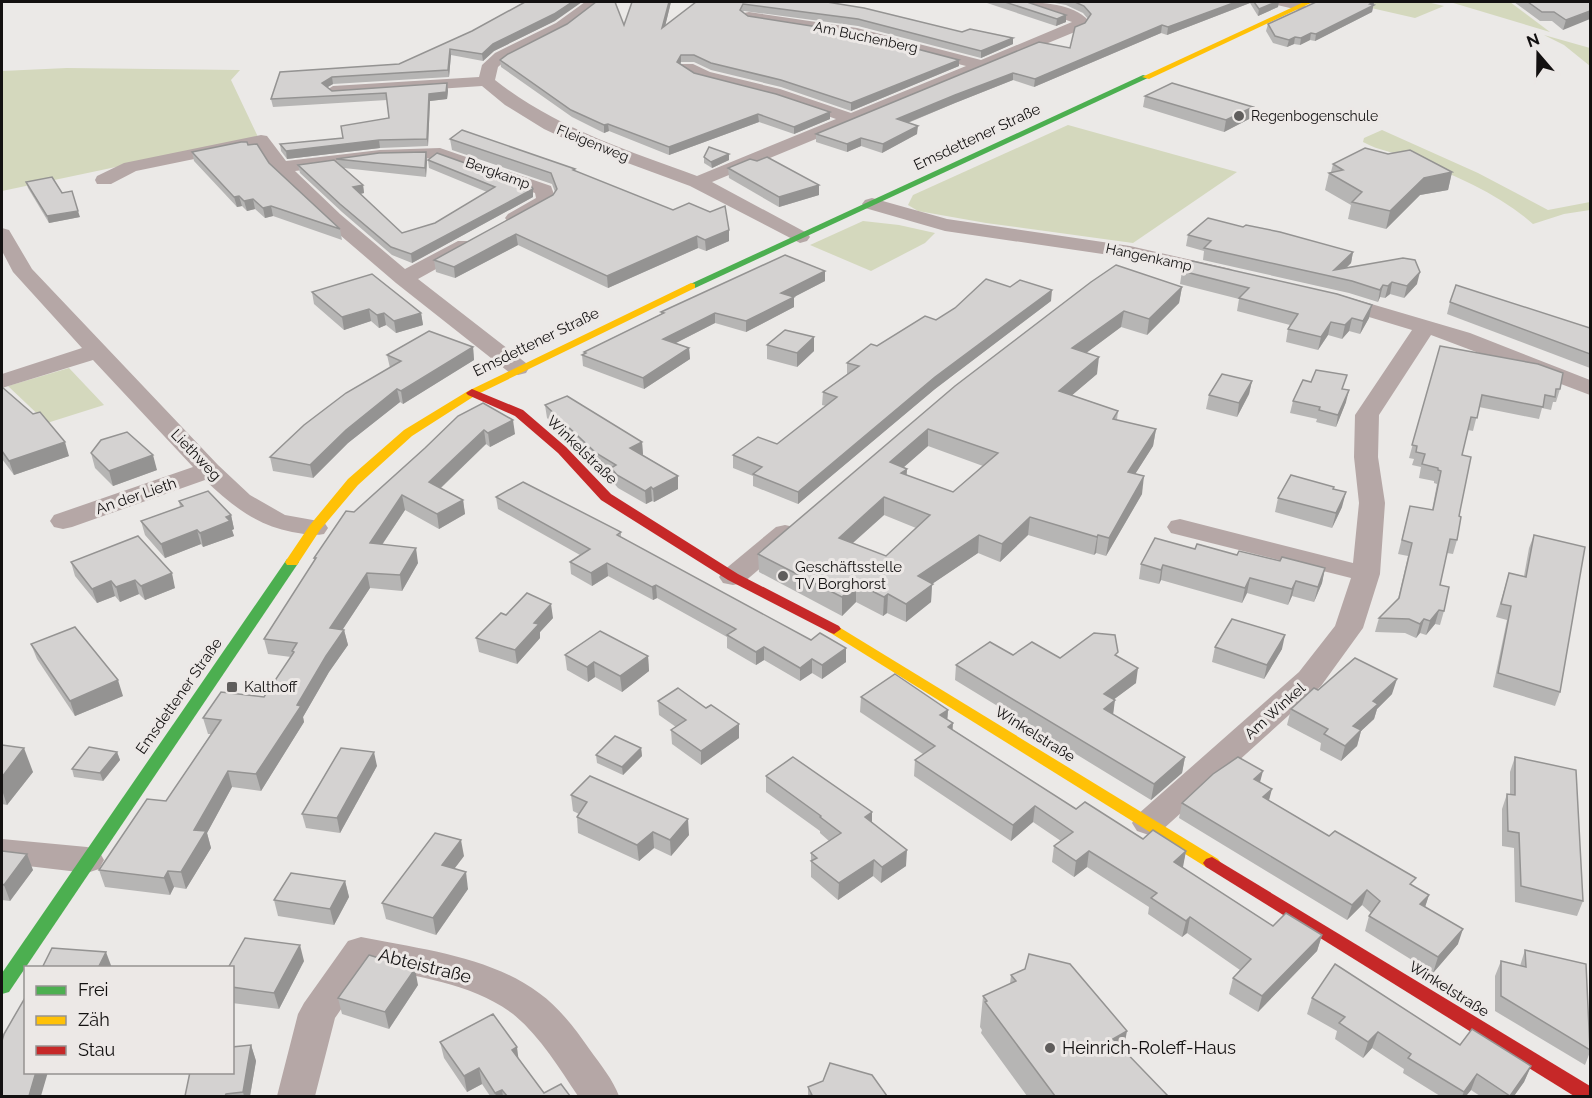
<svg xmlns="http://www.w3.org/2000/svg" width="1592" height="1098" font-family="Raleway,sans-serif">
  <style>
    .green { fill: #d4d8bd }
    .lines { fill: none; stroke-linecap: round; stroke-linejoin: round }
    .street { fill: #b5a7a6; fill-rule: evenodd }
    .fast { fill: #4caf50; fill-rule: evenodd }
    .slow { fill: #ffc107; fill-rule: evenodd }
    .jam { fill: #c62828; fill-rule: evenodd }
    .wall { fill: #b6b5b4; fill-rule: evenodd }
    .shaded-wall { fill: #949392 }
    .building { fill: #d4d2d1; stroke: #949392; stroke-width: 1.5; fill-rule: evenodd }
    .poi-dot { fill: #5f5d5c; stroke: #ece8e6; stroke-width: 2 }
    .labels { text-anchor: middle; stroke-width: 6; stroke-linejoin: round; paint-order: stroke }
    .far-street-label { font-size: 14px; fill: #131111; stroke: #ece8e6 }
    .far-poi-label { font-size: 14px; fill: #131111; stroke: #ece8e6; text-anchor: start }
    .street-label { font-size: 15px; fill: #131111; stroke: #ece8e6 }
    .poi-label { font-size: 15px; fill: #131111; stroke: #ece8e6; text-anchor: start }
    .near-street-label { font-size: 18px; fill: #131111; stroke: #ece8e6 }
    .near-poi-label { font-size: 18px; fill: #131111; stroke: #ece8e6; text-anchor: start }
  </style>
  <rect width="100%" height="100%" fill="#ebe9e7"/>
  <g class="green">
    <path d="M1345,2H1427L1444,6L1415,18Z"/>
    <path d="M1450,2H1510L1550,32Z"/>
    <path d="M1544,35L1590,48V66L1564,45Z"/>
    <path d="M67,68L240,70L231,80L258,137L2,191V71Z"/>
    <path d="M1068,125L1237,172L1133,243L986,223L918,211L908,205L913,195Z"/>
    <path d="M1382,130L1478,173L1548,210L1590,202V210L1564,214L1533,224C1500,195 1457,176 1416,160C1398,153 1379,151 1363,142L1364,138Z"/>
    <path d="M863,221L899,225L935,233L925,243L871,271L810,245Z"/>
    <path d="M69,368L104,405L47,423L8,386Z"/>
  </g>
  <g class="lines">
    <g class="street">
      <path d="M585,2H601L566,29L507,59L498,67L495,80C556,128 624,149 697,176L836,119C813,111 791,103 768,97C747,90 692,84 679,67L681,64H693L710,72L780,89L851,113L966,66L856,38L749,20L742,16L744,13L749,12L857,28L981,60L1072,22L1023,5L1021,2C1041,2 1074,4 1088,20L1082,29L712,182L807,233L810,237L807,241L800,243L690,186L576,144L544,129L505,105L482,86L333,96L325,91L333,86L479,77L482,65L495,53L556,23Z"/>
      <path d="M1275,2H1299L1306,6L1299,10L1277,5Z"/>
      <path d="M261,135L267,136L286,161L380,150L440,148L551,186L556,200L553,204L515,224L508,222L505,218L508,214L536,198L535,193L438,158L380,160L295,171L340,214L405,269L458,241H472L475,245L472,249L418,279L526,363L529,368L526,373L518,375L510,373L396,283L326,223L273,171L257,146L136,171L111,184H97L95,180L97,176L124,163Z"/>
      <path d="M872,198L947,219L1130,246L1231,269L1234,273L1231,277L1224,279L1130,258L945,231L865,208L862,204L865,200Z"/>
      <path d="M2,228L9,230L32,269L218,465L250,495L285,515L324,522L328,528L324,534C313,536 304,534 292,532C256,525 231,505 205,480L72,527L63,529L54,527L50,521L54,515L193,467L93,360L2,388V374L82,348L13,272L2,251Z"/>
      <path d="M1334,293L1470,333L1590,380V395L1431,335L1379,415L1378,457L1385,503L1380,574L1363,628L1321,686L1161,831L1149,835L1137,831L1132,823L1137,815L1299,672L1335,626L1351,578L1171,533L1167,527L1171,521L1180,519L1353,563L1359,503L1354,457L1355,415L1412,330L1326,304L1323,299L1326,294Z"/>
      <path d="M785,525L794,527L798,533L794,539L743,583L733,585L723,583L719,577L723,571L776,527Z"/>
      <path d="M2,839L87,847L99,851L104,860L99,869L87,873L2,863Z"/>
      <path d="M361,937C420,949 489,956 539,993C560,1008 576,1030 590,1050C601,1065 613,1080 619,1096H578C559,1068 540,1036 513,1014C472,983 418,977 370,967L335,1018L315,1096H277L298,1014L304,1003L348,941Z"/>
    </g>
    <g class="fast">
      <path d="M1143,75L1150,77L695,288H687L686,286Z"/>
      <path d="M292,558L299,562L9,992L2,994V973L287,559Z"/>
    </g>
    <g class="slow">
      <path d="M1304,2H1313L1149,79L1142,77Z"/>
      <path d="M691,283L695,284V288L476,395L412,436L358,485L320,530L297,565H287L285,562L310,525L348,479L404,430L468,391Z"/>
      <path d="M834,624L1218,859L1221,863L1218,867L1212,869L1206,867L829,632L827,629L829,626Z"/>
    </g>
    <g class="jam">
      <path d="M472,389L523,410L566,447L611,494L738,574L839,626L841,629L834,634L829,632L728,580L601,500L558,453L515,416L468,395L466,393Z"/>
      <path d="M1212,857L1590,1086V1096H1574L1206,867L1203,863L1206,859Z"/>
    </g>
  </g>
  <g class="wall">
    <path d="M632,2H671L665,26L696,2H827L962,32L1013,38V44L981,58L858,26L744,11L743,12L748,16L959,60V66L851,111L781,87L711,70L694,62H681L680,64L694,73L830,119L794,134L759,122L669,155L609,131L604,133L572,117L501,67L500,60L567,24L624,25Z"/>
    <path d="M984,2H1027L1066,22L1056,26Z"/>
    <path d="M1049,2H1279L1278,7L1258,16L1250,3L1167,35L1161,33L1034,87L1013,80L955,103L908,123L917,134L882,153L861,146L847,152L816,142V134L1070,48L1088,19L1083,13L1066,5Z"/>
    <path d="M1374,2L1372,12L1315,41L1310,40L1300,45L1294,44L1287,47L1273,43L1266,31L1268,24Z"/>
    <path d="M1514,2H1590L1563,30L1552,21H1540Z"/>
    <path d="M555,21L494,51L483,61L451,55L449,77L333,84L327,87L332,91L447,83L448,91L447,99L430,101L428,146L380,148L287,159L281,151L280,144L343,138L389,118L387,100L273,107L271,99L280,72L399,64L472,31Z"/>
    <path d="M1145,96L1251,118L1224,132L1143,107Z"/>
    <path d="M450,139L575,169V171L729,241L706,251L698,248L608,288L518,245L455,278L436,272L434,260L553,195L555,192L552,184L452,150Z"/>
    <path d="M248,145L269,163L340,229L342,240L273,216L265,218L255,209L247,211L242,206L237,207L194,161L192,152Z"/>
    <path d="M426,152L427,161L426,177L344,168L363,185L364,193L360,194L402,233L435,223L487,192L429,168L428,160L533,197L412,263L392,255L342,212L300,173L298,165L337,162L336,159Z"/>
    <path d="M704,157L729,160L712,168L704,163Z"/>
    <path d="M757,161L819,185V195L779,207L729,178L728,168Z"/>
    <path d="M1333,164L1452,172L1448,190L1420,195L1386,229L1348,219L1351,205L1325,190L1329,173L1331,172Z"/>
    <path d="M26,182L80,217L49,223L28,188Z"/>
    <path d="M1243,227L1353,252L1351,263L1346,268L1417,284L1404,298L1390,294L1385,298L1380,297L1378,302L1349,293L1203,260L1204,251L1186,246L1188,235Z"/>
    <path d="M825,271V281L794,297V307L746,332L715,323L676,343L689,348L690,359L644,389L583,366L582,355L584,354V352L661,314V312Z"/>
    <path d="M1182,271L1372,305L1369,318L1360,334L1349,331L1342,339L1328,335L1318,350L1286,342L1288,329L1290,325L1237,311L1239,299L1180,284Z"/>
    <path d="M1091,282L1182,287L1179,303L1147,335L1121,327L1086,353L1097,374L1072,395L1118,411L1117,420L1156,429L1153,446L1135,474L1142,494L1106,556L1096,553L1094,555L1028,535L1000,562L978,553L932,584L931,602L906,622L887,613L883,616L856,602L842,616L759,572L758,554ZM928,446L983,466L953,492L906,475L907,469L904,467ZM884,515L916,528L886,556L853,543Z"/>
    <path d="M312,292L421,313L423,325L396,333L386,325L379,328L371,321L344,330L314,304Z"/>
    <path d="M1051,301L935,389L798,504L753,486V476L733,468V455L777,444L826,406L822,405L823,392L847,374V363L877,346L936,320Z"/>
    <path d="M1450,302L1590,328V368L1447,314Z"/>
    <path d="M814,337V351L797,367L767,359V345Z"/>
    <path d="M1440,346L1560,389L1556,402H1553L1551,410L1542,408L1539,419L1479,407L1473,431L1468,430L1462,455L1459,516L1457,540L1453,554L1447,553L1440,585L1444,611L1440,625L1435,624L1426,635L1420,633L1416,638L1405,633L1375,632L1379,618L1398,599L1408,556L1398,554L1410,506L1432,510L1437,484L1434,483V481L1419,478L1421,467L1412,465L1414,459L1409,458Z"/>
    <path d="M473,347L474,360L403,404L400,402L348,443L313,478L273,471L270,457L390,368L387,355Z"/>
    <path d="M1252,381L1249,394L1237,417L1206,409L1209,395Z"/>
    <path d="M2,387L69,456L14,475L2,459Z"/>
    <path d="M1343,389L1346,402L1336,427L1316,422L1317,419L1290,413L1293,401Z"/>
    <path d="M545,405L642,442L643,455L678,476V489L654,502L652,501L646,504L618,488L612,481L611,475L598,466L547,418Z"/>
    <path d="M458,416L515,434L490,447L486,444L441,488L463,500L465,514L439,529L405,510L382,545L418,563L402,591L370,588L343,629L344,630L348,645L329,672L303,717L304,722L261,791L232,787L207,833L211,848L186,889L174,887L170,895L105,887L99,870L166,801L211,734H208L203,718L264,697L291,657L268,654L264,639L315,561L314,558L354,512L425,448Z"/>
    <path d="M91,453L157,470L113,486L95,468Z"/>
    <path d="M1333,489L1342,507L1332,528L1275,512L1278,498Z"/>
    <path d="M496,497L621,532V537L846,662L822,679L812,673L800,681L764,660L756,665L727,648V637L657,598L653,600L608,576L592,586L571,574L570,562L580,555L498,509Z"/>
    <path d="M179,501L231,515L234,529L232,530L234,536L203,547L201,544L165,558L145,535L141,521L180,507Z"/>
    <path d="M1534,535L1560,692L1555,706L1493,687L1507,620L1496,617L1509,573L1524,576L1529,548Z"/>
    <path d="M1195,549L1237,555L1325,568L1322,583L1314,602L1292,596L1288,605L1247,593L1242,603L1161,580L1159,584L1139,579L1141,564Z"/>
    <path d="M71,562L175,588L145,600L139,594L120,602L115,596L97,603L75,576Z"/>
    <path d="M506,615L553,618L540,632V638L517,664L479,652L476,638Z"/>
    <path d="M31,644L123,696L75,716L37,659Z"/>
    <path d="M1215,647L1282,649L1264,679L1212,662Z"/>
    <path d="M565,655L648,656L649,671L622,692L595,677L588,682L567,670Z"/>
    <path d="M1013,655L1060,658L1117,656L1136,683L1114,699L1113,714L1185,757L1182,773L1151,800L955,680L956,665Z"/>
    <path d="M1392,694L1377,709L1374,719L1361,731L1357,746L1341,761L1320,750L1321,743L1287,725L1291,709Z"/>
    <path d="M861,697L948,710L947,719L953,730L1076,809L1143,839L1186,851L1182,868L1273,926L1322,935L1317,951L1258,1012L1229,994L1233,978L1240,970L1187,933L1182,937L1148,914L1149,907L1087,867L1074,877L1052,862L1054,846L1061,841L1033,822L1011,841L914,776L915,760L923,754L860,712Z"/>
    <path d="M658,701L706,708L739,738L701,765L672,744L671,730L676,727L659,715Z"/>
    <path d="M2,745L33,772L7,805L2,804Z"/>
    <path d="M641,748L642,756L623,775L597,763L596,755Z"/>
    <path d="M117,752L120,760L103,781L74,777L72,769Z"/>
    <path d="M1515,757L1583,901L1577,916L1515,902L1514,848L1502,846V809L1507,794H1510V772Z"/>
    <path d="M377,766L340,833L306,828L302,814Z"/>
    <path d="M766,776L872,812V822L906,866L881,883L873,876L838,900L811,877V853L829,841L820,833V831L766,792Z"/>
    <path d="M1260,782L1269,801L1429,895L1425,907L1458,944L1433,973L1365,931L1369,916L1371,913L1362,905L1347,920L1179,818L1182,803Z"/>
    <path d="M571,795L689,835L671,856L654,848L639,861L578,833L577,817L579,814L573,811Z"/>
    <path d="M2,851L33,870L10,901L2,900Z"/>
    <path d="M464,856L454,869L468,889L436,935L386,919L382,903Z"/>
    <path d="M345,881L349,897L334,925L278,916L274,900Z"/>
    <path d="M1525,950L1590,1036V1052L1585,1065L1495,1011V976L1501,961L1520,966Z"/>
    <path d="M304,961L279,1009L232,1003V968Z"/>
    <path d="M1011,975L1123,1050L1168,1096H1027L981,1033L982,1030L980,1027L983,996L1010,984Z"/>
    <path d="M418,985L389,1029L342,1014L338,998Z"/>
    <path d="M1312,998L1460,1045L1531,1066L1524,1082L1514,1096H1480L1471,1090L1466,1096H1440L1403,1073L1404,1069L1372,1048L1363,1058L1335,1039L1337,1031L1307,1014Z"/>
    <path d="M440,1042L519,1059L544,1093L570,1096H490L482,1084L467,1092L444,1058Z"/>
    <path d="M251,1045L256,1061L250,1096H185Z"/>
    <path d="M808,1087L887,1096H808Z"/>
  </g>
  <g class="shaded-wall">
    <path d="M572,2H582L555,21L494,51L483,61L482,54L493,44Z"/>
    <path d="M669,2H671L663,35L662,28Z"/>
    <path d="M1236,2H1250V3L1167,35L1168,27Z"/>
    <path d="M1276,2H1279L1278,7L1258,16L1259,9Z"/>
    <path d="M1374,2L1372,12L1315,41L1316,34Z"/>
    <path d="M1590,11V19L1563,30L1566,20Z"/>
    <path d="M1066,15V22L1056,26L1057,19Z"/>
    <path d="M1162,25L1161,33L1034,87L1035,79Z"/>
    <path d="M1311,33L1310,40L1300,45L1301,38Z"/>
    <path d="M1295,37L1294,44L1287,47L1289,40Z"/>
    <path d="M1013,38V44L981,58V51Z"/>
    <path d="M450,49L451,55L449,77L448,70Z"/>
    <path d="M681,55V62L678,69L677,62Z"/>
    <path d="M959,60V66L851,111V103Z"/>
    <path d="M1013,73V80L955,103L897,127V119L955,95Z"/>
    <path d="M332,77L333,84L323,90L322,83Z"/>
    <path d="M447,83L448,91L447,99L430,101L428,146L427,139L429,94Z"/>
    <path d="M1253,107L1251,118L1224,132L1226,120Z"/>
    <path d="M830,112V119L794,134V127Z"/>
    <path d="M758,114L759,122L669,155V147Z"/>
    <path d="M608,124L609,131L604,133V125Z"/>
    <path d="M918,126L917,134L882,153L883,144Z"/>
    <path d="M861,138V146L847,152V144Z"/>
    <path d="M379,140L380,148L287,159L286,151Z"/>
    <path d="M426,152L427,161L426,177L425,168Z"/>
    <path d="M729,154V160L712,168L711,162Z"/>
    <path d="M1452,172L1448,190L1420,195L1386,229L1390,211L1424,178Z"/>
    <path d="M363,185L364,193L355,195L353,187Z"/>
    <path d="M819,185V195L779,207V197Z"/>
    <path d="M533,189V197L412,263L411,254Z"/>
    <path d="M239,196L242,206L237,207L234,197Z"/>
    <path d="M253,199L255,209L247,211L244,201Z"/>
    <path d="M271,206L273,216L265,218L263,208Z"/>
    <path d="M78,211L80,217L49,223L47,216Z"/>
    <path d="M729,230V241L706,251L705,240Z"/>
    <path d="M516,234L518,245L455,278L454,267Z"/>
    <path d="M697,236L698,248L608,288L607,276Z"/>
    <path d="M1353,252L1351,263L1336,278L1334,270Z"/>
    <path d="M825,271V281L794,297V307L746,332V321L781,293Z"/>
    <path d="M1420,272L1417,284L1404,298L1407,286Z"/>
    <path d="M1392,282L1390,294L1385,298L1388,286Z"/>
    <path d="M1383,285L1380,297L1378,302L1380,290Z"/>
    <path d="M1182,287L1179,303L1147,335L1149,319Z"/>
    <path d="M1052,290L1051,301L935,389L798,504V492L935,377Z"/>
    <path d="M1372,305L1369,318L1360,334L1363,321Z"/>
    <path d="M369,309L371,321L344,330L342,317Z"/>
    <path d="M1124,311L1121,327L1070,365L1072,348Z"/>
    <path d="M384,313L386,325L379,328L377,315Z"/>
    <path d="M421,313L423,325L396,333L394,321Z"/>
    <path d="M715,313V323L664,349L663,339Z"/>
    <path d="M1352,318L1349,331L1342,339L1345,325Z"/>
    <path d="M1331,322L1328,335L1318,350L1321,337Z"/>
    <path d="M814,337V351L797,367V353Z"/>
    <path d="M473,347L474,360L403,404L401,391Z"/>
    <path d="M689,348L690,359L644,389L643,378Z"/>
    <path d="M1099,357L1097,374L1057,408L1059,391Z"/>
    <path d="M1252,381L1249,394L1237,417L1239,403Z"/>
    <path d="M397,389L400,402L348,443L313,478L310,465L346,430Z"/>
    <path d="M1349,390L1346,402L1336,427L1338,415Z"/>
    <path d="M513,420L515,434L490,447L488,433Z"/>
    <path d="M928,429V446L889,480L890,462Z"/>
    <path d="M1156,429L1153,446L1125,490L1128,472Z"/>
    <path d="M484,430L486,444L431,497L429,482Z"/>
    <path d="M65,442L69,456L14,475L9,461Z"/>
    <path d="M642,442L643,455L630,448Z"/>
    <path d="M153,455L157,470L113,486L109,471Z"/>
    <path d="M907,469L906,486L901,473Z"/>
    <path d="M678,476V489L654,502L653,489Z"/>
    <path d="M1144,476L1142,494L1106,556L1109,538Z"/>
    <path d="M651,487L652,501L646,504L645,491Z"/>
    <path d="M1346,492L1342,507L1332,528L1336,513Z"/>
    <path d="M402,495L405,510L373,558L370,543Z"/>
    <path d="M884,497V515L838,556L839,538Z"/>
    <path d="M463,500L465,514L439,529L437,514Z"/>
    <path d="M231,515L234,529L232,530L234,536L203,547L200,533Z"/>
    <path d="M1030,517L1028,535L1000,562L1002,544Z"/>
    <path d="M197,530L201,544L165,558L161,544Z"/>
    <path d="M979,535L978,553L932,584L931,602L906,622V604L918,576Z"/>
    <path d="M1098,535L1096,553L1094,555L1097,537Z"/>
    <path d="M416,548L418,563L402,591L400,575Z"/>
    <path d="M607,563L608,576L592,586L591,573Z"/>
    <path d="M1163,565L1161,580L1159,584L1161,570Z"/>
    <path d="M1325,568L1322,583L1314,602L1318,587Z"/>
    <path d="M172,573L175,588L145,600L141,586Z"/>
    <path d="M367,573L370,588L333,644L330,628Z"/>
    <path d="M1250,578L1247,593L1242,603L1245,588Z"/>
    <path d="M135,580L139,594L120,602L116,587Z"/>
    <path d="M111,581L115,596L97,603L92,589Z"/>
    <path d="M1296,581L1292,596L1288,605L1292,589Z"/>
    <path d="M856,583V602L842,616V597Z"/>
    <path d="M656,585L657,598L653,600L652,587Z"/>
    <path d="M888,594L887,613L883,616L884,597Z"/>
    <path d="M551,604L553,618L540,632V638L517,664L515,650L534,623Z"/>
    <path d="M1439,610L1435,624L1426,635L1430,621Z"/>
    <path d="M1424,619L1420,633L1416,638L1420,624Z"/>
    <path d="M344,630L348,645L329,672L303,717L304,722L261,791L256,774L326,656Z"/>
    <path d="M1285,635L1282,649L1264,679L1267,665Z"/>
    <path d="M764,647V660L756,665V652Z"/>
    <path d="M846,648V662L822,679V665Z"/>
    <path d="M648,656L649,671L622,692L620,676Z"/>
    <path d="M812,659V673L800,681V668Z"/>
    <path d="M594,662L595,677L588,682L587,667Z"/>
    <path d="M1138,668L1136,683L1101,709L1104,694Z"/>
    <path d="M1397,679L1392,694L1377,709L1374,719L1361,731L1357,746L1341,761L1345,746L1353,726L1373,701Z"/>
    <path d="M118,680L123,696L75,716L70,701Z"/>
    <path d="M1115,700L1113,715L1104,709Z"/>
    <path d="M948,710L947,725L940,715Z"/>
    <path d="M953,723L952,738L948,727Z"/>
    <path d="M739,724V738L701,765V751Z"/>
    <path d="M24,748L33,772L7,805L2,790V777Z"/>
    <path d="M641,748L642,756L623,775L622,767Z"/>
    <path d="M117,752L120,760L103,781L100,773Z"/>
    <path d="M374,752L377,766L340,833L337,818Z"/>
    <path d="M1185,757L1182,773L1151,800L1154,784Z"/>
    <path d="M228,771L232,787L207,833L211,848L186,889L181,872L194,830Z"/>
    <path d="M1263,771L1259,786L1254,779Z"/>
    <path d="M1272,789L1268,804L1263,797Z"/>
    <path d="M1035,806L1033,822L1011,841L1013,825Z"/>
    <path d="M872,812V828L865,817Z"/>
    <path d="M688,819L689,835L671,856L670,840Z"/>
    <path d="M653,832L654,848L639,861L637,845Z"/>
    <path d="M461,840L464,856L445,881L442,865Z"/>
    <path d="M907,850L906,866L881,883L882,867Z"/>
    <path d="M1089,851L1087,867L1074,877L1076,861Z"/>
    <path d="M1186,851L1183,867L1171,878L1174,862Z"/>
    <path d="M27,854L33,870L10,901L4,885Z"/>
    <path d="M874,860L873,876L838,900L839,883Z"/>
    <path d="M168,871L174,887L170,895L164,878Z"/>
    <path d="M466,872L468,889L436,935L433,918Z"/>
    <path d="M345,881L349,897L334,925L330,909Z"/>
    <path d="M1367,890L1362,905L1347,920L1352,905Z"/>
    <path d="M1429,895L1424,910L1420,904Z"/>
    <path d="M1190,917L1187,933L1182,937L1186,921Z"/>
    <path d="M1463,929L1458,944L1433,973L1438,957Z"/>
    <path d="M1322,935L1317,951L1258,1012L1262,996Z"/>
    <path d="M300,945L304,961L279,1009L274,993Z"/>
    <path d="M106,952L112,968H98Z"/>
    <path d="M415,969L418,985L389,1029L385,1012Z"/>
    <path d="M1127,1031L1121,1063L1113,1039Z"/>
    <path d="M1378,1032L1372,1048L1363,1058L1368,1042Z"/>
    <path d="M251,1045L256,1061L250,1096H244L243,1092Z"/>
    <path d="M517,1047L519,1063L512,1050Z"/>
    <path d="M1531,1066L1524,1082L1514,1096H1510Z"/>
    <path d="M479,1068L482,1084L467,1092L464,1076Z"/>
    <path d="M36,1072H48L41,1096H29Z"/>
    <path d="M1477,1074L1471,1090L1466,1096H1462L1464,1092Z"/>
    <path d="M502,1090L503,1096H496L495,1093Z"/>
  </g>
  <g class="building">
    <path d="M525,2H572L554,14L493,44L482,54L450,49L448,70L332,77L322,83L332,91L447,83L446,92L429,94L427,139L379,140L286,151L280,144L343,138L341,126L389,118L386,93L271,99L280,72L399,64L472,31Z"/>
    <path d="M596,2H615L624,25L632,2H669L662,28L696,2H827L864,8L962,32L970,29L1013,38L981,51L858,19L743,4L740,10L748,16L856,33L959,60L851,103L781,80L711,63L694,55H681L677,62L694,73L776,94L830,112L794,127L758,114L669,147L608,124L604,125L571,110L500,60L508,54L567,24Z"/>
    <path d="M1005,2H1027L1066,15L1057,19Z"/>
    <path d="M1075,2H1236L1168,27L1162,25L1035,79L1013,73L955,95L897,119L918,126L883,144L861,138L847,144L816,134L1039,42L1070,48L1075,27L1085,23L1091,14L1084,6Z"/>
    <path d="M1254,2H1276L1259,9Z"/>
    <path d="M1316,2H1374L1370,4L1374,5L1316,34L1311,33L1301,38L1295,37L1289,40L1275,36L1268,24Z"/>
    <path d="M1528,2H1590V11L1566,20L1554,12H1542Z"/>
    <path d="M1172,83L1253,107L1226,120L1145,96Z"/>
    <path d="M462,130L575,169L573,170L673,210L689,203L710,212L725,206L729,230L705,240L697,236L607,276L516,234L454,267L434,260L553,195L557,189L551,173L450,139Z"/>
    <path d="M241,142H247L248,145L257,144L269,163L340,229L271,206L263,208L253,199L244,201L239,196L234,197L192,152Z"/>
    <path d="M709,147L729,154L711,162L704,157Z"/>
    <path d="M1365,148L1388,154L1410,150L1452,172L1424,178L1390,211L1352,202L1362,192L1329,173L1343,170L1333,164Z"/>
    <path d="M426,152L425,168L336,159L379,153Z"/>
    <path d="M437,153L532,187L533,189L411,254L391,247L340,204L298,165L334,160L363,185L353,187L402,233L435,223L495,187L428,160Z"/>
    <path d="M767,157L819,185L779,197L728,168L750,159L757,161Z"/>
    <path d="M52,177L62,193L72,191L78,211L47,216L26,182Z"/>
    <path d="M1208,218L1243,227L1246,225L1280,232L1353,252L1334,270L1403,258L1415,260L1420,272L1407,286L1392,282L1388,286L1383,285L1380,290L1352,281L1204,248L1211,241L1188,235Z"/>
    <path d="M785,255L825,271L781,293L794,297L746,321L715,313L663,339L689,348L643,378L582,355L586,353L584,352L664,313L661,312Z"/>
    <path d="M1192,261L1337,294L1372,305L1363,321L1352,318L1345,325L1331,322L1321,337L1288,329L1298,314L1239,298L1249,288L1182,271Z"/>
    <path d="M1116,265L1182,287L1149,319L1124,311L1072,348L1099,357L1059,391L1118,411L1113,419L1156,429L1128,472L1144,476L1109,538L1098,535L1097,537L1030,517L1002,544L979,535L918,576L933,584L906,604L888,594L884,597L856,583L842,597L758,554L955,386L1091,282ZM928,429L998,453L953,492L901,473L907,469L890,462ZM884,497L930,515L886,556L839,538Z"/>
    <path d="M372,274L421,313L394,321L384,313L377,315L369,309L342,317L312,292Z"/>
    <path d="M986,279L1010,287L1020,280L1052,290L935,377L798,492L753,474L762,467L733,455L758,437L777,444L837,397L823,392L859,366L847,363L871,344L877,346L925,316L936,320L955,308Z"/>
    <path d="M1456,285L1590,328V354L1450,302Z"/>
    <path d="M785,330L814,337L797,353L767,345Z"/>
    <path d="M429,331L473,347L401,391L397,389L346,430L310,465L270,457L304,425L346,393L401,361L387,355Z"/>
    <path d="M1440,346L1538,364L1563,373L1560,389H1556L1555,397L1545,395L1543,407L1482,395L1477,418L1471,417L1462,455L1471,457L1459,516L1461,517L1457,540L1450,539L1440,585L1449,587L1444,611L1439,610L1430,621L1424,619L1420,624L1409,619L1379,618L1399,598L1412,543L1402,540L1410,506L1433,510L1441,471L1438,470V468L1422,464L1425,454L1416,452L1417,446L1412,445Z"/>
    <path d="M1316,370L1347,375L1342,389L1349,390L1338,415L1319,410L1320,407L1293,401L1303,380L1311,382Z"/>
    <path d="M1222,374L1252,381L1239,403L1209,395Z"/>
    <path d="M2,387L33,414L40,412L65,442L9,461L2,451Z"/>
    <path d="M567,396L642,442L630,448L678,476L653,489L651,487L645,491L617,475L611,468L616,465L596,453L545,405Z"/>
    <path d="M483,403L513,420L488,433L484,430L429,482L463,500L437,514L402,495L370,543L416,548L400,575L367,573L330,628L344,630L326,656L297,705L301,706L256,774L228,771L194,830L206,831L181,872L168,871L164,878L99,870L147,799L166,801L221,720L203,718L221,692L264,697L294,652L292,651L297,643L264,639L316,558H314L346,511L354,512L425,448L458,416Z"/>
    <path d="M127,432L153,455L109,471L91,453L101,440Z"/>
    <path d="M1291,475L1334,487L1333,489L1346,492L1336,513L1278,498Z"/>
    <path d="M523,482L621,532L617,535L811,640L820,633L846,648L822,665L812,659L800,668L764,647L756,652L727,635L736,629L656,585L652,587L607,563L591,573L570,562L590,549L496,497Z"/>
    <path d="M208,491L231,515L226,517L230,521L200,533L197,530L161,544L141,521L183,506L179,501Z"/>
    <path d="M1534,535L1585,547L1560,692L1498,673L1511,606L1501,604L1509,573L1526,577Z"/>
    <path d="M138,536L172,573L141,586L135,580L116,587L111,581L92,589L71,562Z"/>
    <path d="M1155,538L1195,549L1197,544L1237,555L1239,551L1280,561L1282,557L1325,568L1318,587L1296,581L1292,589L1250,578L1245,588L1163,565L1161,570L1141,564Z"/>
    <path d="M527,593L551,604L534,623L539,624L515,650L476,638L501,613L506,615Z"/>
    <path d="M1232,619L1285,635L1267,665L1215,647Z"/>
    <path d="M75,627L118,680L70,701L31,644Z"/>
    <path d="M600,631L648,656L620,676L594,662L587,667L565,655Z"/>
    <path d="M1094,633L1115,635L1118,652L1115,655L1138,668L1104,694L1115,700L1104,709L1185,757L1154,784L956,665L990,642L1013,655L1032,642L1060,658Z"/>
    <path d="M1355,658L1397,679L1373,701L1378,704L1353,726L1361,730L1345,746L1324,734L1328,729L1291,709L1314,688L1318,690Z"/>
    <path d="M895,674L948,710L940,715L953,723L948,727L1076,809L1085,802L1143,839L1153,830L1186,851L1174,862L1273,926L1286,913L1322,935L1262,996L1233,978L1251,959L1190,917L1186,921L1151,898L1157,893L1089,851L1076,861L1054,846L1073,832L1035,806L1013,825L915,760L935,746L861,697Z"/>
    <path d="M678,688L706,708L711,705L739,724L701,751L671,730L686,720L658,701Z"/>
    <path d="M615,736L641,748L622,767L596,755Z"/>
    <path d="M2,745L24,748L2,777Z"/>
    <path d="M89,747L117,752L100,773L72,769Z"/>
    <path d="M341,748L374,752L337,818L302,814Z"/>
    <path d="M793,757L872,812L865,817L907,850L882,867L874,860L839,883L811,861L817,858L811,853L841,833L820,817L821,816L766,776Z"/>
    <path d="M1238,757L1263,771L1254,779L1272,789L1263,797L1329,836L1335,831L1416,878L1410,884L1429,895L1420,904L1463,929L1438,957L1369,916L1380,901L1367,890L1352,905L1182,803L1213,774Z"/>
    <path d="M1515,757L1576,770L1583,901L1521,886L1519,833L1508,831L1507,794L1515,795Z"/>
    <path d="M590,776L688,819L670,840L653,832L637,845L577,817L587,802L571,795Z"/>
    <path d="M435,833L461,840L442,865L466,872L433,918L382,903Z"/>
    <path d="M2,851L27,854L4,885L2,884Z"/>
    <path d="M291,873L345,881L330,909L274,900Z"/>
    <path d="M245,938L300,945L274,993L232,987V968H228Z"/>
    <path d="M52,948L106,952L98,968H42Z"/>
    <path d="M1525,950L1586,964L1590,1050L1501,996V961L1526,967Z"/>
    <path d="M1029,954L1070,964L1127,1031L1113,1039L1168,1096H1055L985,1002L987,1001L983,996L1016,981L1011,975L1025,969Z"/>
    <path d="M369,955L415,969L385,1012L338,998Z"/>
    <path d="M1335,964L1460,1045L1472,1029L1531,1066L1510,1096L1477,1074L1464,1092L1408,1058L1411,1054L1378,1032L1368,1042L1339,1023L1345,1017L1312,998Z"/>
    <path d="M26,996V1072H36L29,1096H2V1041L4,1034Z"/>
    <path d="M493,1014L517,1047L512,1050L544,1093L561,1084L570,1096H507L502,1090L495,1093L479,1068L464,1076L440,1042Z"/>
    <path d="M251,1045L243,1092L226,1094L225,1096H185L190,1072H232V1047Z"/>
    <path d="M830,1063L872,1075L887,1096H808L812,1095L808,1087L823,1081Z"/>
  </g>
  <g class="poi-dot">
    <circle cx="1239" cy="116" r="6"/>
    <circle cx="783" cy="576" r="6"/>
    <rect x="226" y="681" width="12" height="12" rx="3"/>
    <circle cx="1050" cy="1048" r="6"/>
  </g>
  <g class="labels">
    <g class="far-street-label">
      <text transform="translate(866 37) rotate(12)" y="5">Am Buchenberg</text>
      <text transform="translate(593 143) rotate(22)" y="5">Fleigenweg</text>
      <text transform="translate(498 173) rotate(20)" y="5">Bergkamp</text>
      <text transform="translate(1149 257) rotate(12)" y="5">Hangenkamp</text>
    </g>
    <g class="far-poi-label">
      <text x="1251" y="121">Regenbogenschule</text>
    </g>
    <g class="street-label">
      <text transform="translate(977 137) rotate(-25)" y="5">Emsdettener Straße</text>
      <text transform="translate(536 342) rotate(-26)" y="5">Emsdettener Straße</text>
      <text transform="translate(582 450) rotate(44)" y="5">Winkelstraße</text>
      <text transform="translate(196 455) rotate(46)" y="5">Liethweg</text>
      <text transform="translate(136 496) rotate(-19)" y="5">An der Lieth</text>
      <text transform="translate(179 696) rotate(-55)" y="5">Emsdettener Straße</text>
      <text transform="translate(1275 711) rotate(-42)" y="5">Am Winkel</text>
      <text transform="translate(1035 734) rotate(32)" y="5">Winkelstraße</text>
      <text transform="translate(1449 989) rotate(32)" y="5">Winkelstraße</text>
    </g>
    <g class="poi-label">
      <text x="795" y="572">Geschäftsstelle<tspan x="795" dy="17">TV Borghorst</tspan></text>
      <text x="244" y="692">Kalthoff</text>
    </g>
    <g class="near-street-label">
      <text transform="translate(425 966) rotate(14)" y="6">Abteistraße</text>
    </g>
    <g class="near-poi-label">
      <text x="1062" y="1054">Heinrich-Roleff-Haus</text>
    </g>
  </g>
  <rect width="1592" height="1098" fill="none" stroke="#131111" stroke-width="6"/>
  <rect x="24" y="966" width="210" height="108" fill="#ece8e6" stroke="#959291" stroke-width="1.5"/>
  <rect x="36" y="986" width="30" height="9" fill="#4caf50" stroke="#959291" stroke-width="1.5"/>
  <text x="78" y="996" font-size="18" fill="#131111">Frei</text>
  <rect x="36" y="1016" width="30" height="9" fill="#ffc107" stroke="#959291" stroke-width="1.5"/>
  <text x="78" y="1026" font-size="18" fill="#131111">Zäh</text>
  <rect x="36" y="1046" width="30" height="9" fill="#c62828" stroke="#959291" stroke-width="1.5"/>
  <text x="78" y="1056" font-size="18" fill="#131111">Stau</text>
  <g transform="translate(1538 54) rotate(340)" stroke="#ece8e6" stroke-width="4.5" paint-order="stroke">
  <path d="M0-4.5L10 22L0 15L-10 22Z" fill="#131111"/>
  <text y="-9" font-size="16" font-weight="bold" text-anchor="middle" fill="#131111">N</text>
  </g>
</svg>
